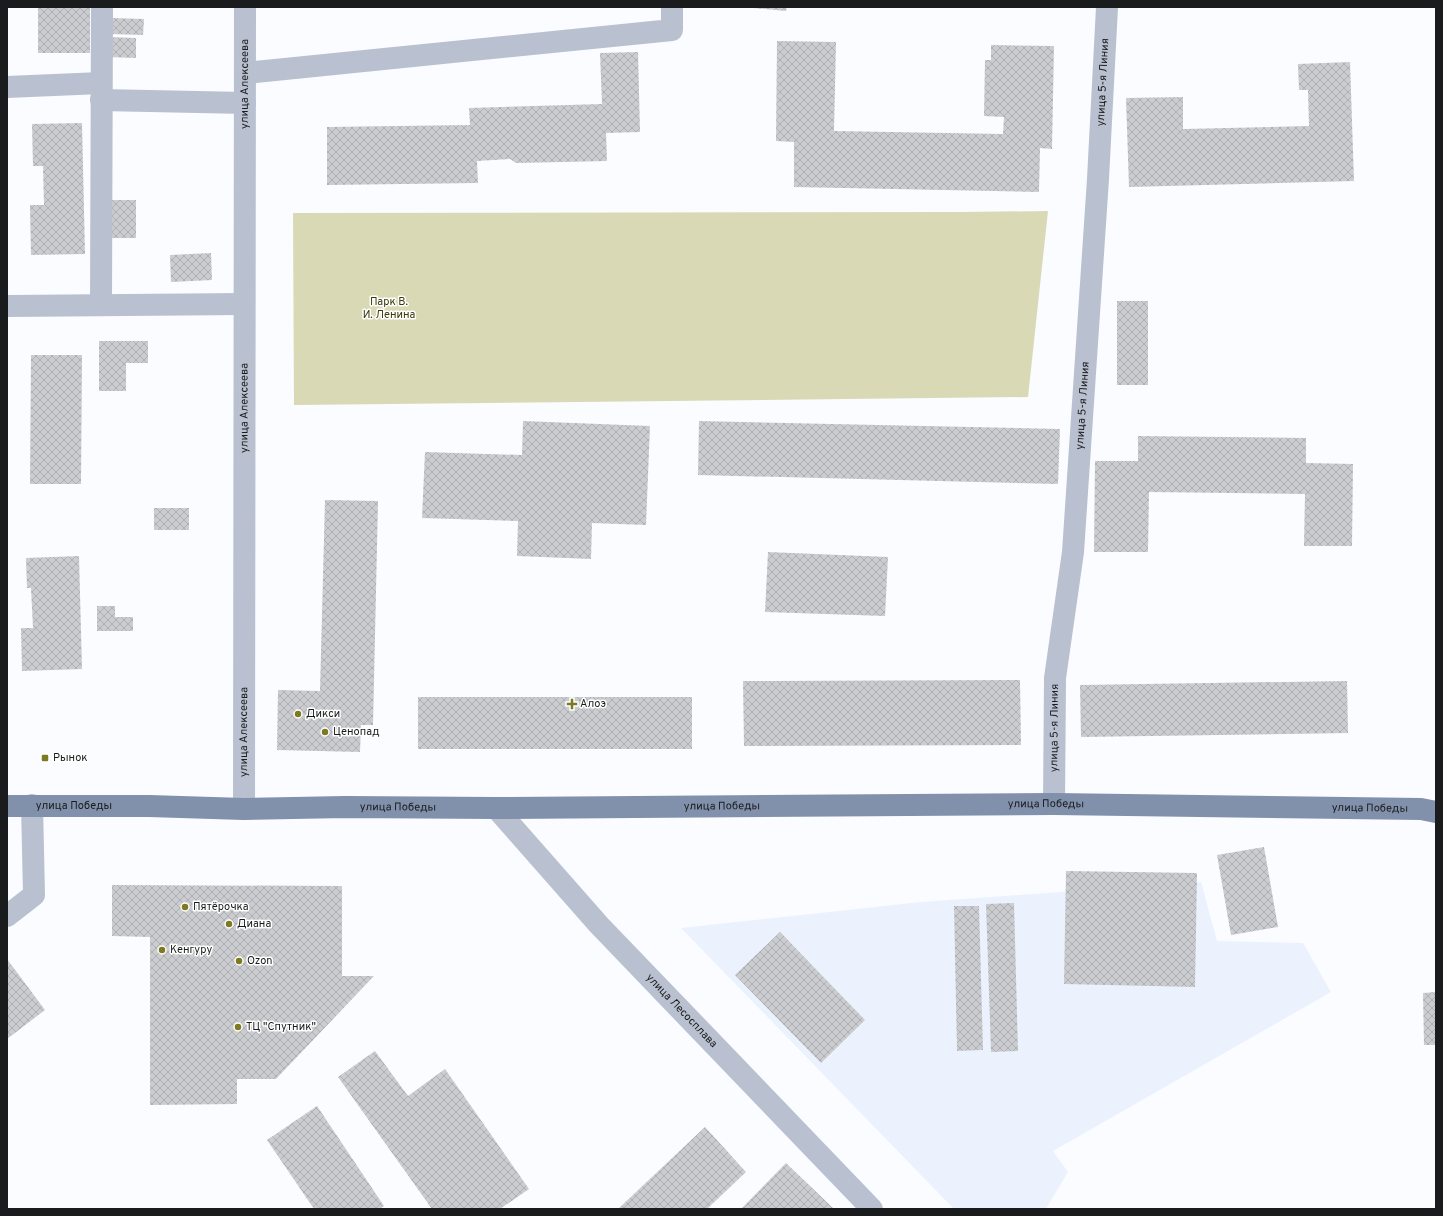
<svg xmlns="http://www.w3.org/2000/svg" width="1443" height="1216" viewBox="0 0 1443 1216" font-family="Overpass,sans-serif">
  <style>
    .built { fill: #ecf2fd }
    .park { fill: #dad9b6 }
    .building { fill: url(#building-cross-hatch) }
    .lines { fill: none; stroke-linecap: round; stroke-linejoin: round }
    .minor { stroke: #b9c1d0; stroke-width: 22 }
    .major { stroke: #8190ab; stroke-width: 22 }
    .poi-dot { fill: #7e7a21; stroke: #fff; stroke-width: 1.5 }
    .labels { text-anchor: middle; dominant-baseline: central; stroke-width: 3; stroke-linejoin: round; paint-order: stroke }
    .street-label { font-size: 11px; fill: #1a1b1c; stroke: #fff }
    .park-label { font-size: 11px; fill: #3a3807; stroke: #fff }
    .poi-label { font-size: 11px; fill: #1a1b1c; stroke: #fff; text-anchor: start }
  </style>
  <defs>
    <pattern id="building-cross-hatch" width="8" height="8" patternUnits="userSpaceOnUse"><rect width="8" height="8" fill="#caccd0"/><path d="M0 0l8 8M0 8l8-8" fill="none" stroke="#adafb2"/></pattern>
  </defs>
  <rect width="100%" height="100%" fill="#fafcff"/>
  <path class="built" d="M1201,882L1217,941L1303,943L1331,992L1053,1151L1068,1172L1046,1209H954L681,928L921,902Z"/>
  <path class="park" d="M1048,211L1028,397L294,405L293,213L963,212Z"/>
  <path class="building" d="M38,7H90V53H38Z
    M753,7H787L786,11L753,8Z
    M111,18L144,19L143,35L111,34Z
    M107,37L136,38V58L107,57Z
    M777,41L836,42L834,131L1003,134L1004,117L984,116L985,60H991V45L1054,46L1052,149L1040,148L1039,192L794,187V142L776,141Z
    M638,52L640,132L606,133L607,161L516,163L510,159L477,161L478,183L327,185V127L470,125L469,108L602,104L600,53Z
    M1350,62L1354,181L1129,187L1126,98L1183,97V129L1309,126L1308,90H1299L1298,64Z
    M82,123L85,254L31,255L30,205H44L43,166H33L32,124Z
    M105,200H136V238H104Z
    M211,253L212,280L171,282L170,255Z
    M1117,301H1148V385H1117Z
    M99,341H148V363H126V391H99Z
    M31,355H82L81,484H30Z
    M523,421L650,426L646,525L592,523L591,559L517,556L518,521L422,518L425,452L522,455Z
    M699,421L1060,429L1058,484L698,475Z
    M1138,436L1306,438V463L1353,464L1352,546H1304L1305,494L1149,492L1148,552H1094L1095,461H1138Z
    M325,500L378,501L373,725H361L360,752L277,750L278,690L320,691Z
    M154,508H189V530H154Z
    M768,552L888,557L885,616L765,612Z
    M79,556L82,669L22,671L21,628H33L31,588H27L26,558Z
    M97,606H115V617H133V631H97Z
    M1020,680L1021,745L744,746L743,681Z
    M1347,681L1348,733L1081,737L1080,685Z
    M418,697H692V749H418Z
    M1264,847L1278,927L1231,935L1217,855Z
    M1066,871L1197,873L1195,987L1064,984Z
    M112,885L342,886V976H374L276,1079H237V1104L150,1105V937L112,936Z
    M1014,903L1018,1051L991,1052L986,904Z
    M954,906H979L983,1050L957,1051Z
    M780,932L865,1020L821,1063L735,975Z
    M7,959L45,1010L7,1039Z
    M1436,992V1045H1424L1423,993Z
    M375,1051L408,1096L445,1069L529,1189L500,1209H432L338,1077Z
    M317,1106L384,1206L380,1209H314L267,1140Z
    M705,1127L746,1172L707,1209H618Z
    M786,1163L834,1209H741Z"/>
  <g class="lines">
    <g class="minor">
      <path d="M245,73L672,30V7"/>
      <path d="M7,87L101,83"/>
      <path d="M101,100L245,103"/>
      <path d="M101,305L102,7"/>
      <path d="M7,306L244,304"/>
      <path id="s1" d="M1054,804L1055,678L1073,552L1098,179L1107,7"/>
      <path id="s2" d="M496,808L599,925L872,1209"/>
      <path id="s3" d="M244,809L245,7"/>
      <path d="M7,916L34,895L32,805"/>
    </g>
    <path class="major" id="s4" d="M7,806H149L244,809L345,807L496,808L1054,804L1421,809L1436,812"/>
  </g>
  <g class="poi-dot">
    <path d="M570 698h4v4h4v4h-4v4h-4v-4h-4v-4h4z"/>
    <circle cx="298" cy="714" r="4"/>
    <circle cx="325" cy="732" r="4"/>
    <rect x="41" y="754" width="8" height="8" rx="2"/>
    <circle cx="185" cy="907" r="4"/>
    <circle cx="229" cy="924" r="4"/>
    <circle cx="162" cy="950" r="4"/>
    <circle cx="239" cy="961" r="4"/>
    <circle cx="238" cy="1027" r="4"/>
  </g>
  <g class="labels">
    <g class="street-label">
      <text stroke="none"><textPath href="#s1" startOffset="724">улица 5-я Линия</textPath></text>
      <text stroke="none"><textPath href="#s3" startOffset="725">улица Алексеева</textPath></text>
      <text stroke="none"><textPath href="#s1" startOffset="400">улица 5-я Линия</textPath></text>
      <text stroke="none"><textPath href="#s3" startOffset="401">улица Алексеева</textPath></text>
      <text stroke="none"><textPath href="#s1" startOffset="76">улица 5-я Линия</textPath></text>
      <text stroke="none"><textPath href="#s3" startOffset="77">улица Алексеева</textPath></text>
      <text stroke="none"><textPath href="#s4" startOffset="67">улица Победы</textPath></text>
      <text stroke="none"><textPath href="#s4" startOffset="1039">улица Победы</textPath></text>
      <text stroke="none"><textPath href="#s4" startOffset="715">улица Победы</textPath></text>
      <text stroke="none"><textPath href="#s4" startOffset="391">улица Победы</textPath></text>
      <text stroke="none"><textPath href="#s4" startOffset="1363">улица Победы</textPath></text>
      <text stroke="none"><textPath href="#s2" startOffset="275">улица Лесосплава</textPath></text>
    </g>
    <g class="park-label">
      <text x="389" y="302">Парк В.<tspan x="389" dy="13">И. Ленина</tspan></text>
    </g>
    <g class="poi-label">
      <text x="580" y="704">Алоэ</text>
      <text x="306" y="714">Дикси</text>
      <text x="333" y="732">Ценопад</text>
      <text x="53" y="758">Рынок</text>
      <text x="193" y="907">Пятёрочка</text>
      <text x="237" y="924">Диана</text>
      <text x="170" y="950">Кенгуру</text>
      <text x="247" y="961">Ozon</text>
      <text x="246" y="1027">ТЦ "Спутник"</text>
    </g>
  </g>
  <rect width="1443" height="1216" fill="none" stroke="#1a1b1c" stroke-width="16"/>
</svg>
